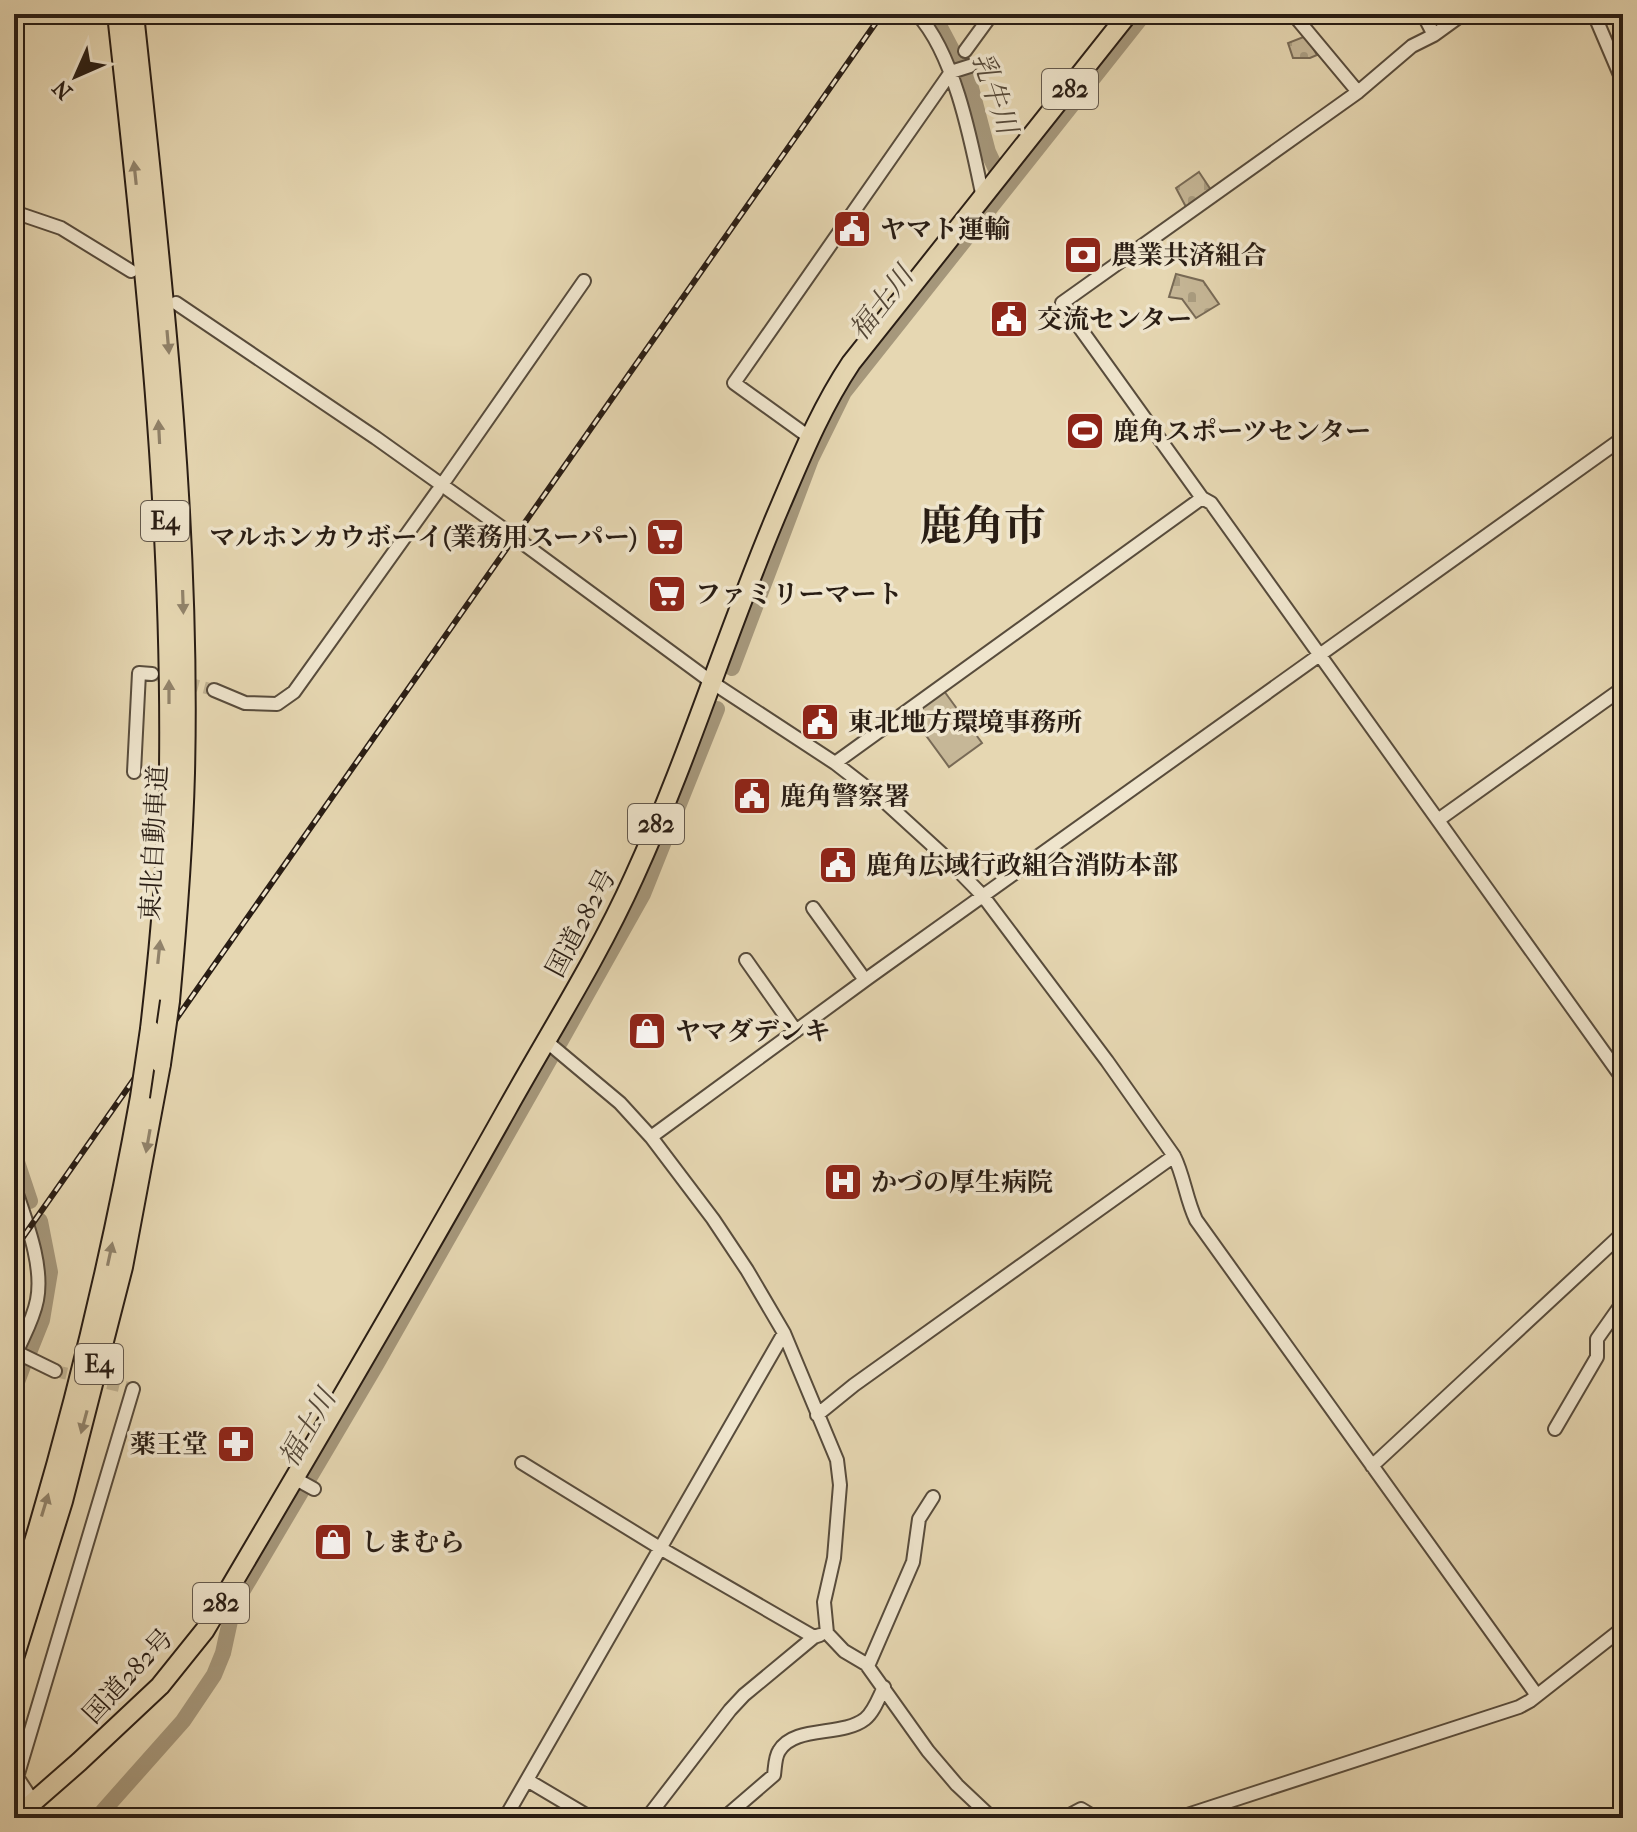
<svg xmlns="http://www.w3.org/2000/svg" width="1637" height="1832" viewBox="0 0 1637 1832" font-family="'IM FELL French Canon','Noto Serif JP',serif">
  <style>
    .cemetery { fill: url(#cemetery-stones); stroke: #786a56; stroke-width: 2 }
    .park { fill: #c6b797; stroke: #786a56; stroke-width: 2 }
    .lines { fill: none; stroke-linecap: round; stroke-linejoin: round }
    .river { stroke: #a6987c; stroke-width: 16 }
    .minor-tunnel { stroke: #c0b292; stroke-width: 12; stroke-dasharray: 12 6; stroke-linecap: butt }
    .minor-casing { stroke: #584c3c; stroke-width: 16 }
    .highway-casing { stroke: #291d14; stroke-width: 22 }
    .minor { stroke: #efe5cd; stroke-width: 12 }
    .highway { stroke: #e6d7b2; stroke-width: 18 }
    .rail-casing { stroke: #291d14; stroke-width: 6 }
    .rail { stroke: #efe5cd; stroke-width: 3; stroke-dasharray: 9; stroke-linecap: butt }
    .minor-bridge-casing { stroke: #584c3c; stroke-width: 16; stroke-linecap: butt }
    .highway-bridge-casing { stroke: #291d14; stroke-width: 22; stroke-linecap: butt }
    .minor-bridge { stroke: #efe5cd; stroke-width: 12 }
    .highway-bridge { stroke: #e6d7b2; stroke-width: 18 }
    .oneway { fill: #91836b }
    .labels { text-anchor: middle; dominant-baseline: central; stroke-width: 7; stroke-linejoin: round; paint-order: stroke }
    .shield { fill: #efe5cd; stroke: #64594c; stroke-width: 2 }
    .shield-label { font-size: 24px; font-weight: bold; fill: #291d14 }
    .poi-label { font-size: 26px; font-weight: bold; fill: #291d14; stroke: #efe5cd; text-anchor: start }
    .street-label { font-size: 26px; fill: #291d14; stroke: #efe5cd }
    .water-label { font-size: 28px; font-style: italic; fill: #554838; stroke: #efe5cd }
    .town-label { font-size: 42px; font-weight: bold; fill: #291d14; stroke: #efe5cd }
  </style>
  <defs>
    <pattern id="cemetery-stones" width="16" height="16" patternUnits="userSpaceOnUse" patternTransform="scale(2)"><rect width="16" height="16" fill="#c6b797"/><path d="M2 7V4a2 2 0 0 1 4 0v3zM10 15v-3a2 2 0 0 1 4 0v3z" fill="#aa9d81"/></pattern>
  </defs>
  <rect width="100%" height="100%" fill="#e6d7b2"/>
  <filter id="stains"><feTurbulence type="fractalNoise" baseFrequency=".0025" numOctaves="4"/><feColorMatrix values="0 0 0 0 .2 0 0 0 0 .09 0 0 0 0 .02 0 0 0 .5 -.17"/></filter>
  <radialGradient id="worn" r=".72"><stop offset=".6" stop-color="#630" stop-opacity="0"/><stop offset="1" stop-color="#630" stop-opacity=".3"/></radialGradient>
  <path class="cemetery" d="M1306,36L1317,55L1310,58H1293L1288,43Z
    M1199,172L1211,190L1186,207L1176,188Z
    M1176,274L1203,281L1219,304L1196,318L1182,299L1169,297Z"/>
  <path class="park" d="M944,691L982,743L949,767L911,715Z"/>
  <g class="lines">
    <path class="river" d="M933,14L970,84L988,152L1003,184
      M732,668L811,459L844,392L1144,14
      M560,1042L643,894L717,709
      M14,1153L30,1201
      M30,1350L42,1320L50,1272L40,1221
      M14,1390L23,1366
      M101,1818L103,1811L183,1721L214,1675L223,1653L233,1607L376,1365L552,1055"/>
    <path class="minor-tunnel" d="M152,674L214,690
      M55,1371L133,1389"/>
    <defs>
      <path id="minor" d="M917,14C955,54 972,145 983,198
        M1293,14L1358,92
        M1423,14L1434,35
        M1463,14L1434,35L1412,46L1358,92L1062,303L1202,498L1211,503L1623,1079
        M1594,14L1623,82
        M965,51L992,14
        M14,212L61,228L131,271
        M176,303L376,438L505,530
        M809,437L734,383L951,72L970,66
        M446,479L584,281
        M524,544L713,683L835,763L884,801L942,854L983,896L1107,1061L1174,1156C1184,1176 1186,1199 1196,1220L1536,1694
        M214,690L245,703L277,704L294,692L437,492
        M835,763L1202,498
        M134,772L139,673L152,674
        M1438,820L1623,688
        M813,908L865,980
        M746,960L796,1031
        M546,1041L620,1103L651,1137L713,1219L747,1270L784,1333L837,1460L840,1485L834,1558L824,1602L827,1633L844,1651L866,1664L928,1751L957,1785L992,1818
        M651,1137L868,978L1623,438
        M14,1185C25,1219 44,1264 37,1300C33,1321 22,1338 14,1358
        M16,1352L55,1371
        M817,1415L854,1385L1174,1156
        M1555,1429L1597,1357V1339L1623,1302
        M522,1463L660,1548L814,1637
        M1372,1466L1623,1233
        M294,1478L314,1489
        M868,1666L913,1562L919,1519L933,1497
        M527,1780L591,1818
        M34,1803L17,1777L133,1389
        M505,1818L784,1333
        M647,1818L730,1710L744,1695L814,1637L820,1635
        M724,1818L774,1775C775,1768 775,1757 779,1751C794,1725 842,1737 865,1719C874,1712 879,1697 884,1687
        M1064,1818L1081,1809L1096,1818
        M1178,1818L1519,1707L1530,1701L1623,1628"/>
      <path id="highway" d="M117,14C145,265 172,516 169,769C168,856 160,943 150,1029
        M134,14C161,266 191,519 185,773C183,849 177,925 170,1001
        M14,1607C67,1439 109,1270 140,1097
        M14,1658L63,1501L123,1267L161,1064
        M15,1818L79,1762L160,1686L205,1630C307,1457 409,1284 507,1109C550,1032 598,957 634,877C690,755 728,627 781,504C802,455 821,408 851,363L1128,14"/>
    </defs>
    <use href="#minor" class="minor-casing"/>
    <use href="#highway" class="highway-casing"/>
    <use href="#minor" class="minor"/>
    <use href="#highway" class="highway"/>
    <defs>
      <path id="rail" d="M14,1250L882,14"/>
    </defs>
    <use href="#rail" class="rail-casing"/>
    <use href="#rail" class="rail"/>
    <defs>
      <path id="minor-bridge" d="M505,530L524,544"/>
      <path id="highway-bridge" d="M161,1064L170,1001
        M140,1097L150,1029"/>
    </defs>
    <use href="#minor-bridge" class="minor-bridge-casing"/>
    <use href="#highway-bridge" class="highway-bridge-casing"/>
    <use href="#minor-bridge" class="minor-bridge"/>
    <use href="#highway-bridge" class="highway-bridge"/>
  </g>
  <defs><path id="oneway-solid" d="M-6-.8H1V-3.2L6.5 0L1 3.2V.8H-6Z" transform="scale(2)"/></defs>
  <g class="oneway">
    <use href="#oneway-solid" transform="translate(135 173) rotate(-96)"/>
    <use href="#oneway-solid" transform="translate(168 342) rotate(85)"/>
    <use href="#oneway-solid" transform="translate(159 432) rotate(-93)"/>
    <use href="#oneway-solid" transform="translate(183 602) rotate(88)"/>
    <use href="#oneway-solid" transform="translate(169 692) rotate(-90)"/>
    <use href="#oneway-solid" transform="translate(159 952) rotate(-84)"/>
    <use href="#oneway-solid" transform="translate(148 1141) rotate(100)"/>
    <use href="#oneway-solid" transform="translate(110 1254) rotate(-78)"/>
    <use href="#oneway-solid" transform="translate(84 1422) rotate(105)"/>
    <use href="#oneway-solid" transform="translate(45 1505) rotate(-73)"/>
  </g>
  <defs>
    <symbol id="civic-square" viewBox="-11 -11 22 22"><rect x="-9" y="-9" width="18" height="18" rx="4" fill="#8f2418" stroke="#efe5cd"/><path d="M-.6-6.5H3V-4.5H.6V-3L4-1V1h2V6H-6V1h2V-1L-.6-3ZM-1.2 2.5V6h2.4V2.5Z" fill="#fff"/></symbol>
    <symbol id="bank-square" viewBox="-11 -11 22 22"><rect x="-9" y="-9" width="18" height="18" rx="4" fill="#8f2418" stroke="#efe5cd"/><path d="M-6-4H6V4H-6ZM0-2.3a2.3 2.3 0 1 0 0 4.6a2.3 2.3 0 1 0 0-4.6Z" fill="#fff"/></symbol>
    <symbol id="stadium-square" viewBox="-11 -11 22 22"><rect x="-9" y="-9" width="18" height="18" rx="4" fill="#8f2418" stroke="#efe5cd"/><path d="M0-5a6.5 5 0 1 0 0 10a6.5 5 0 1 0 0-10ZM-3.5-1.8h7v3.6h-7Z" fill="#fff"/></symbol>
    <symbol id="supermarket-square" viewBox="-11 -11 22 22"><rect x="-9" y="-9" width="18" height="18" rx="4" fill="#8f2418" stroke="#efe5cd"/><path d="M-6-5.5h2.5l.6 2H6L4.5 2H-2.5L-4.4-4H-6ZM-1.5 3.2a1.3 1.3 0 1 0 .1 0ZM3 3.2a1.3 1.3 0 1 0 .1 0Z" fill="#fff"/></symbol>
    <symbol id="shop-square" viewBox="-11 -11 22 22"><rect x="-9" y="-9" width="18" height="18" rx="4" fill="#8f2418" stroke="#efe5cd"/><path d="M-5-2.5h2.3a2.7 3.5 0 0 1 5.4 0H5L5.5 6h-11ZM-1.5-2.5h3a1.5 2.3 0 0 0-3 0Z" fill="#fff"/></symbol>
    <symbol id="hospital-square" viewBox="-11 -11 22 22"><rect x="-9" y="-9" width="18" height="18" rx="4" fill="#8f2418" stroke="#efe5cd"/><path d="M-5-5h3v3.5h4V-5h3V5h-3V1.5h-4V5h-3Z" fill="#fff"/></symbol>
    <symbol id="pharmacy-square" viewBox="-11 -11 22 22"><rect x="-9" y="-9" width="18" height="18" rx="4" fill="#8f2418" stroke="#efe5cd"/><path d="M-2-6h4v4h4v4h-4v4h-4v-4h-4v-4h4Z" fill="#fff"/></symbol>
  </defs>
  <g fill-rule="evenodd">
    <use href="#civic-square" x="830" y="207" width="44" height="44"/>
    <use href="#bank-square" x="1061" y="233" width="44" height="44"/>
    <use href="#civic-square" x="987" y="297" width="44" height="44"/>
    <use href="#stadium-square" x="1063" y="409" width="44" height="44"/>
    <use href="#supermarket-square" x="643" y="515" width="44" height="44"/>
    <use href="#supermarket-square" x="645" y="572" width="44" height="44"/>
    <use href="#civic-square" x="798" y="700" width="44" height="44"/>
    <use href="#civic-square" x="730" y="774" width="44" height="44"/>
    <use href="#civic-square" x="816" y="843" width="44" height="44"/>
    <use href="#shop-square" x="625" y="1009" width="44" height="44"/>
    <use href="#hospital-square" x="821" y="1160" width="44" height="44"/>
    <use href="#pharmacy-square" x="214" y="1422" width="44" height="44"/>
    <use href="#shop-square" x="311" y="1520" width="44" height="44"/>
  </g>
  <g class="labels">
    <g class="shield">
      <rect x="1042" y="69" width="56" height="40" rx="6"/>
      <rect x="141" y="501" width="48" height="40" rx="6"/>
      <rect x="628" y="804" width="56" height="40" rx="6"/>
      <rect x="75" y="1344" width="48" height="40" rx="6"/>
      <rect x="193" y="1583" width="56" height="40" rx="6"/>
    </g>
    <g class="shield-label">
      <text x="1070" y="89">282</text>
      <text x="165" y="521">E4</text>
      <text x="656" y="824">282</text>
      <text x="99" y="1364">E4</text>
      <text x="221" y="1603">282</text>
    </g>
    <g class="poi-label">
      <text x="880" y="229">ヤマト運輸</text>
      <text x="1111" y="255">農業共済組合</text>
      <text x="1037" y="319">交流センター</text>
      <text x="1113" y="431">鹿角スポーツセンター</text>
      <text x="637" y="537" text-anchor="end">マルホンカウボーイ(業務用スーパー)</text>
      <text x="695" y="594">ファミリーマート</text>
      <text x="848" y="722">東北地方環境事務所</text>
      <text x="780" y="796">鹿角警察署</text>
      <text x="866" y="865">鹿角広域行政組合消防本部</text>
      <text x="675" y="1031">ヤマダデンキ</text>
      <text x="871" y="1182">かづの厚生病院</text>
      <text x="208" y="1444" text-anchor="end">薬王堂</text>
      <text x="361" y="1542">しまむら</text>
    </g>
    <g class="street-label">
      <text transform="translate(154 843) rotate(-87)">東北自動車道</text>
      <text transform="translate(581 923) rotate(-62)">国道282号</text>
      <text transform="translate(128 1676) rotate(-47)">国道282号</text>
    </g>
    <g class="water-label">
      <text transform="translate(995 93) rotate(71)">乳牛川</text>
      <text transform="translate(881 303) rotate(-52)">福士川</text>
      <text transform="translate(307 1428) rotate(-60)">福士川</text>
    </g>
    <g class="town-label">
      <text x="983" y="526">鹿角市</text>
    </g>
  </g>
  <rect width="1637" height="1832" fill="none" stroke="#e6d7b2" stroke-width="48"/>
  <rect x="16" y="16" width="1605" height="1800" fill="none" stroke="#291d14" stroke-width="4"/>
  <rect x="24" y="24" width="1589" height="1784" fill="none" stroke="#291d14" stroke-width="2"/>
  <g transform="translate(76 76) rotate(225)" stroke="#efe5cd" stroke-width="6" paint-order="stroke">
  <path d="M0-6L14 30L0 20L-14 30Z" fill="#291d14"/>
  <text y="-12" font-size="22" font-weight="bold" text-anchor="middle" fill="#291d14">N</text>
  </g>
  <rect width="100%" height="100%" filter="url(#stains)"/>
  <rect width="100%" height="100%" fill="url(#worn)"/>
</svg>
